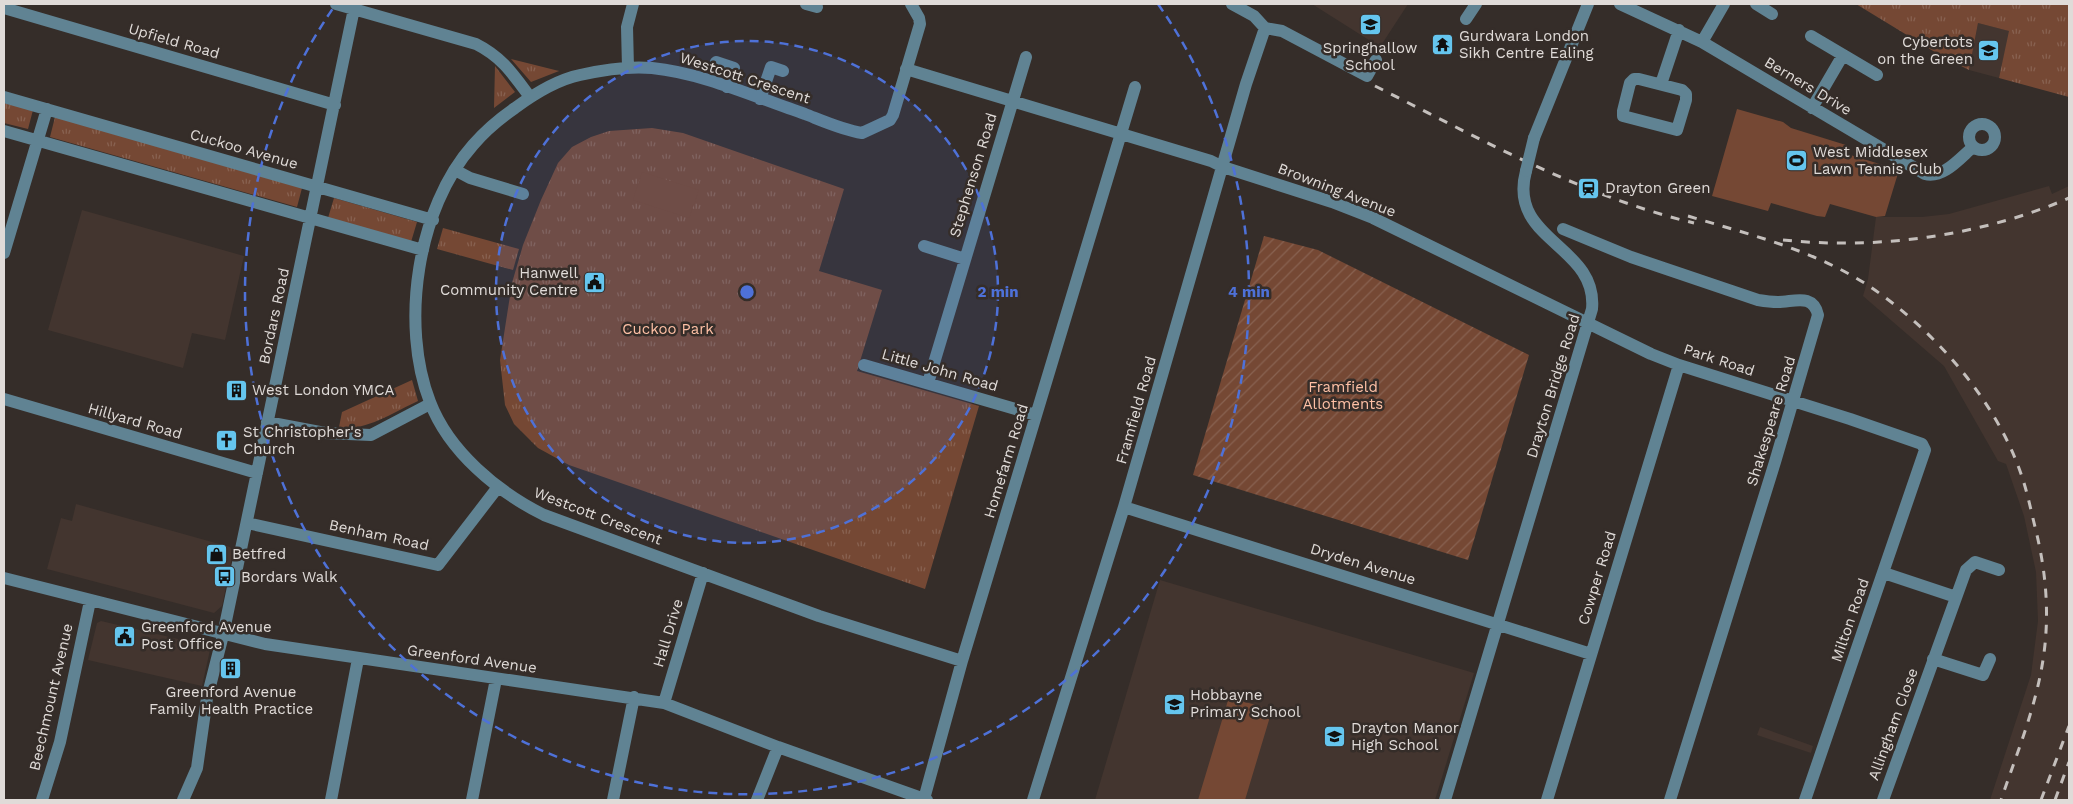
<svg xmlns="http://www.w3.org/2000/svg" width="2073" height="804" viewBox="0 0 2073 804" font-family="'Work Sans',sans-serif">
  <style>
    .built { fill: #43352f }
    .grass { fill: url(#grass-tufts) }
    .garden { fill: url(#garden-furrows) }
    .pitch { fill: #754834 }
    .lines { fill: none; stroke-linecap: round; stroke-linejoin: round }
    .minor { stroke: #608393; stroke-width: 12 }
    .rail { stroke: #c4bfbc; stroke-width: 3; stroke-dasharray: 9 9; stroke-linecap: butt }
    .minor-bridge { stroke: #608393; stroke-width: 12 }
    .ring { fill: none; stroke: #4e71d8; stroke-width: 2.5; stroke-dasharray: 9 6 }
    .labels { text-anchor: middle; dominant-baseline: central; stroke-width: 5; stroke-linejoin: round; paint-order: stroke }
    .poi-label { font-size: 15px; fill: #e0dbd8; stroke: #352d29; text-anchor: start }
    .street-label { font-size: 15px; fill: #e0dbd8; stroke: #352d29 }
    .park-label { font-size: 15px; fill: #fec0a5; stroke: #352d29 }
    .centre { fill: #4e71d8; stroke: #352d29; stroke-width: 2.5 }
    .ring-label { font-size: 15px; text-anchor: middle; font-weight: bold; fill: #4e71d8; stroke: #352d29; stroke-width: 5; stroke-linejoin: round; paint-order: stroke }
  </style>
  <defs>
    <pattern id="grass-tufts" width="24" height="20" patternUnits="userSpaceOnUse" patternTransform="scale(1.25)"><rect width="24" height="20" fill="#754834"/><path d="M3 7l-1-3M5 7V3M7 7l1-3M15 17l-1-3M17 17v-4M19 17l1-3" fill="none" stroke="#886251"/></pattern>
    <pattern id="garden-furrows" width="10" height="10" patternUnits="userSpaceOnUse" patternTransform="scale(1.25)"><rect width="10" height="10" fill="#754834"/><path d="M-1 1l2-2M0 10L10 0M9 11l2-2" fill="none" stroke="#886251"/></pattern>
  </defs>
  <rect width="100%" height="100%" fill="#352d29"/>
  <path class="built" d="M1312,4H1408L1380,47Z
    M1978,23L2010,31L1999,78L1969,70Z
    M2049,186L2052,194L2069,186V800H1990L2031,675L2038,621L2036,572L2024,516L2006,464L1998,461L1944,366L1863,296L1868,279L1876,217H1922L1949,214Z
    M82,210L244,256L225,340L192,333L183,368L48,330Z
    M76,504L230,547L233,552L222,606L214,613L47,569L61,518L72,521Z
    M1160,580L1474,673L1435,800H1095Z
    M101,621L208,646L210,650L202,686L88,660L97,623Z
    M1760,727L1813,746L1811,753L1757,735Z"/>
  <path class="grass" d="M1856,4H2069V97L1999,78L2009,31L1978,23L1969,70L1943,57Z
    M511,59L559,71L531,82Z
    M495,66L515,92L494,108Z
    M4,102L33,110L28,129L4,123Z
    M55,117L302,188L297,207L50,137Z
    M652,128L683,133L844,189L819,271L882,290L857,371L979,406L925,589L569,465L538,448L514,424L505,405L500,360L512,283L523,245L541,200L558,163L572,147L591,137L609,131Z
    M334,198L417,222L411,242L328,218Z
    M443,228L519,249L513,270L437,249Z
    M412,380L418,401C394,412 365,432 339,427L342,412Z"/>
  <path class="garden" d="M1264,236L1318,250L1529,355L1468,560L1193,475Z"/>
  <path class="pitch" d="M1737,109L1783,122L1791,128L1846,145L1844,153L1899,170L1885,216L1876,217L1830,204L1825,217L1817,216L1771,203L1768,211L1712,196Z
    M642,172L699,190L689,218L633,200Z
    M1229,697L1272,710L1245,800H1198Z"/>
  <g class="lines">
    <path class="minor" d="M336,4L476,44C502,57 513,74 530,97
      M806,4L817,7
      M911,4L919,18L920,24L893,115L890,120L862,133C843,130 823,121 805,114C757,98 703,73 652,68C629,66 602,70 580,75C556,80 534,94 515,108C499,119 485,131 473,145C417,208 400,325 430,402C449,452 498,492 544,515L819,616L962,661
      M1232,4L1254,16L1265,28L1282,31L1367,76L1376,60
      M1620,4L1702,42L1925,174C1943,179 1960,158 1973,147
      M1756,4L1772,14
      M4,8L335,105
      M1466,19L1476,4
      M1811,36L1877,75
      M1702,42L1724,4
      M716,62L734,68L727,87
      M628,68L627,27L633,4
      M906,69L1211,161L1223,167L1332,202L1373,218L1651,354L1679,365L1850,419L1922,444L1925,450L1805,800
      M1634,79H1639L1682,90L1686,94V100L1677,130L1623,116V111L1630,83Z
      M1661,84L1679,30
      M4,97L433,220
      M760,99L771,67L783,71
      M1812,108L1843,55
      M1969 137a13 13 0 1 1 26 0a13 13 0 1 1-26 0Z
      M4,131L423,250
      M1534,138L1588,4
      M455,170L470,178L523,194
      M1563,229L1631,257L1758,300C1764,301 1771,302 1778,302C1794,302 1813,293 1818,315L1775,462L1670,800
      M924,246L965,259
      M4,253L47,109
      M864,365L1036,415
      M928,383L1026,57
      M4,399L257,473
      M267,422L325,433L371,435L430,404
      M1124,507L1591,654
      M247,523L438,565L498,487
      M1884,573L1956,597
      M4,578L265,644L664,703L778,747L927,800
      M1933,659L1983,675L1990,659
      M664,703L703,573
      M924,799L962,661L1135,87
      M42,800L60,742L90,601
      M183,800L197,768L207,698L223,635L355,4
      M331,800L358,659
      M472,800L496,679
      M613,800L634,697
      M757,800L778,747
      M1033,800L1124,507L1246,84L1265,28
      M1445,800L1592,309C1598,245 1507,241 1526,171
      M1547,800L1679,365
      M1883,800L1966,570L1975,562L1999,570"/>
    <path class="rail" d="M1375,86C1479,138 1581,196 1694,223
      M1688,216C1751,235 1814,250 1869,286C1933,329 1994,398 2020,471C2027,490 2031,511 2036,531C2047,576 2050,621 2042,666C2034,712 2016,756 2001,800
      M1783,240C1878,250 1981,236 2069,198
      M2041,800L2069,726
      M2055,800L2069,762"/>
    <path class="minor-bridge" d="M1526,171L1534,138"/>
  </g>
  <circle cx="747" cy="292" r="251" fill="#4e71d8" fill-opacity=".12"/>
  <g class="ring">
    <circle cx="747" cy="292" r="251"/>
    <path d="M1158 4A502 502 0 1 1 336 4"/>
  </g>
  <defs>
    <symbol id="school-square" viewBox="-11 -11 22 22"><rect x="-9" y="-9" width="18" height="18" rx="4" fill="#65c5ee" stroke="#352d29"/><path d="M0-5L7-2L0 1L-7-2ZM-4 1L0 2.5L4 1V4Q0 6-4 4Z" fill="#111"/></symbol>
    <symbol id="temple-square" viewBox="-11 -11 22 22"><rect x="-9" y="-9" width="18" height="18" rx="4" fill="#65c5ee" stroke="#352d29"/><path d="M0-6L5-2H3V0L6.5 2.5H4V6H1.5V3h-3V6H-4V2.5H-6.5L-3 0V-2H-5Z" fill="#111"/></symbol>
    <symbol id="stadium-square" viewBox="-11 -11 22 22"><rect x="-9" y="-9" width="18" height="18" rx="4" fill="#65c5ee" stroke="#352d29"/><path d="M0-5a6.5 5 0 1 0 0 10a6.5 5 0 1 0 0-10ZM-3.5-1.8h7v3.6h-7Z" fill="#111"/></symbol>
    <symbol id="station-square" viewBox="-11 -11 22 22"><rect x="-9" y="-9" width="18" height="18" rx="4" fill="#65c5ee" stroke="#352d29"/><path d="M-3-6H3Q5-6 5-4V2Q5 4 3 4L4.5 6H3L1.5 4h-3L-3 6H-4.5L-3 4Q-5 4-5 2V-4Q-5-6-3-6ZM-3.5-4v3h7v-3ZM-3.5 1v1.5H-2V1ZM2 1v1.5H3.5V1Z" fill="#111"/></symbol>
    <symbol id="civic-square" viewBox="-11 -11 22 22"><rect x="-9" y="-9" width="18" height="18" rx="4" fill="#65c5ee" stroke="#352d29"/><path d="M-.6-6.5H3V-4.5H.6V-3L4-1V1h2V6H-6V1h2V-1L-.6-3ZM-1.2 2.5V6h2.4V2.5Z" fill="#111"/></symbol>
    <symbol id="building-square" viewBox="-11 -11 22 22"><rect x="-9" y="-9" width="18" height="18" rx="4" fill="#65c5ee" stroke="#352d29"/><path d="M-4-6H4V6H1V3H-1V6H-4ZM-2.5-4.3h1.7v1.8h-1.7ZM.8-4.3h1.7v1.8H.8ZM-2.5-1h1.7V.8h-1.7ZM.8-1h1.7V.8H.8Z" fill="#111"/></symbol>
    <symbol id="church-square" viewBox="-11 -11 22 22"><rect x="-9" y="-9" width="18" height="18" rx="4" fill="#65c5ee" stroke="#352d29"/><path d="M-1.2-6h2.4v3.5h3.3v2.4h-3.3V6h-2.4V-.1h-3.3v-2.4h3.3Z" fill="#111"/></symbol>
    <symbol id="shop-square" viewBox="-11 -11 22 22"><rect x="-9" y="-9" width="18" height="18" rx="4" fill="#65c5ee" stroke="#352d29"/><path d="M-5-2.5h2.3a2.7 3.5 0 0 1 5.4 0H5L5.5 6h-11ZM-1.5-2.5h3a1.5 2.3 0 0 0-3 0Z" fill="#111"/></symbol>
    <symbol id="bus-square" viewBox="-11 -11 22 22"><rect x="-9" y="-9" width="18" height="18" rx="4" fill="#65c5ee" stroke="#352d29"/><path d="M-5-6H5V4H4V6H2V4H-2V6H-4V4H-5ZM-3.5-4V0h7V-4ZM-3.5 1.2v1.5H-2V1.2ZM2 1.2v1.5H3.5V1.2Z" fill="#111"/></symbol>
  </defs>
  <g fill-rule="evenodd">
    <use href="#school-square" x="1358" y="12" width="25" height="25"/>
    <use href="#temple-square" x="1430" y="32" width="25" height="25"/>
    <use href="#school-square" x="1976" y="38" width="25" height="25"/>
    <use href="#stadium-square" x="1784" y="148" width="25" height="25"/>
    <use href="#station-square" x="1576" y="176" width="25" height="25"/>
    <use href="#civic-square" x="582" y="270" width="25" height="25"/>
    <use href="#building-square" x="224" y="378" width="25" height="25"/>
    <use href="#church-square" x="214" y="428" width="25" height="25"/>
    <use href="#shop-square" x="204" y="542" width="25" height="25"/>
    <use href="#bus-square" x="212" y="564" width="25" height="25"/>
    <use href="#civic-square" x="112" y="624" width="25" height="25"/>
    <use href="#building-square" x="218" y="656" width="25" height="25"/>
    <use href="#school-square" x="1162" y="692" width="25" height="25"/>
    <use href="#school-square" x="1322" y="724" width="25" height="25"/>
  </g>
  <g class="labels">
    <g class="poi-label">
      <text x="1459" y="36">Gurdwara London<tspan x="1459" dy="17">Sikh Centre Ealing</tspan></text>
      <text x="1973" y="42" text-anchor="end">Cybertots<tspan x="1973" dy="17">on the Green</tspan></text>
      <text x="1370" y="48" text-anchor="middle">Springhallow<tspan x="1370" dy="17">School</tspan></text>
      <text x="1813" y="152">West Middlesex<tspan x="1813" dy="17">Lawn Tennis Club</tspan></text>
      <text x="1605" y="188">Drayton Green</text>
      <text x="578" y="273" text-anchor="end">Hanwell<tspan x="578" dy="17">Community Centre</tspan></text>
      <text x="252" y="390">West London YMCA</text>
      <text x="243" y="432">St Christopher's<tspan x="243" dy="17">Church</tspan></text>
      <text x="232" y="554">Betfred</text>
      <text x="241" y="577">Bordars Walk</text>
      <text x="141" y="627">Greenford Avenue<tspan x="141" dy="17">Post Office</tspan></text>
      <text x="231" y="692" text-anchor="middle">Greenford Avenue<tspan x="231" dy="17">Family Health Practice</tspan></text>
      <text x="1190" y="695">Hobbayne<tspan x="1190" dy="17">Primary School</tspan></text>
      <text x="1351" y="728">Drayton Manor<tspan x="1351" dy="17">High School</tspan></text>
    </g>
    <g class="street-label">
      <text transform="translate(174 41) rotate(16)">Upfield Road</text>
      <text transform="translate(745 78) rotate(18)">Westcott Crescent</text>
      <text transform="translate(1808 86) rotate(31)">Berners Drive</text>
      <text transform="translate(244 149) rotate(16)">Cuckoo Avenue</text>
      <text transform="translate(973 175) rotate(-73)">Stephenson Road</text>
      <text transform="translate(1337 190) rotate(21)">Browning Avenue</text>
      <text transform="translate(274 316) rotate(-78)">Bordars Road</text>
      <text transform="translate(1719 360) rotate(18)">Park Road</text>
      <text transform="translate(940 370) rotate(16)">Little John Road</text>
      <text transform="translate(1553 386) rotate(-73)">Drayton Bridge Road</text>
      <text transform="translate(1136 410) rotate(-74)">Framfield Road</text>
      <text transform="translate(135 421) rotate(16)">Hillyard Road</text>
      <text transform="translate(1771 421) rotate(-73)">Shakespeare Road</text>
      <text transform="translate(1006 461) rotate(-73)">Homefarm Road</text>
      <text transform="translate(598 516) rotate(21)">Westcott Crescent</text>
      <text transform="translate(379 535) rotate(12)">Benham Road</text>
      <text transform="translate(1363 564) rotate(17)">Dryden Avenue</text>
      <text transform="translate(1597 578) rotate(-73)">Cowper Road</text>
      <text transform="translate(1850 620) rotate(-71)">Milton Road</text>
      <text transform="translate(668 633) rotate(-73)">Hall Drive</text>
      <text transform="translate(472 659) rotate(8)">Greenford Avenue</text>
      <text transform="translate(51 697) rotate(-77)">Beechmount Avenue</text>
      <text transform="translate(1893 724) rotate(-70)">Allingham Close</text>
    </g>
    <g class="park-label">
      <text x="668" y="329">Cuckoo Park</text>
      <text x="1343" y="387">Framfield<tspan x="1343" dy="17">Allotments</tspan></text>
    </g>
  </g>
  <circle cx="747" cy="292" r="8" class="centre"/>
  <g class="ring-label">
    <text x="998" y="297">2 min</text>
    <text x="1249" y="297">4 min</text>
  </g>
  <rect width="2073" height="804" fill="none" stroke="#e0dbd8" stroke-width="10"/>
</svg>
